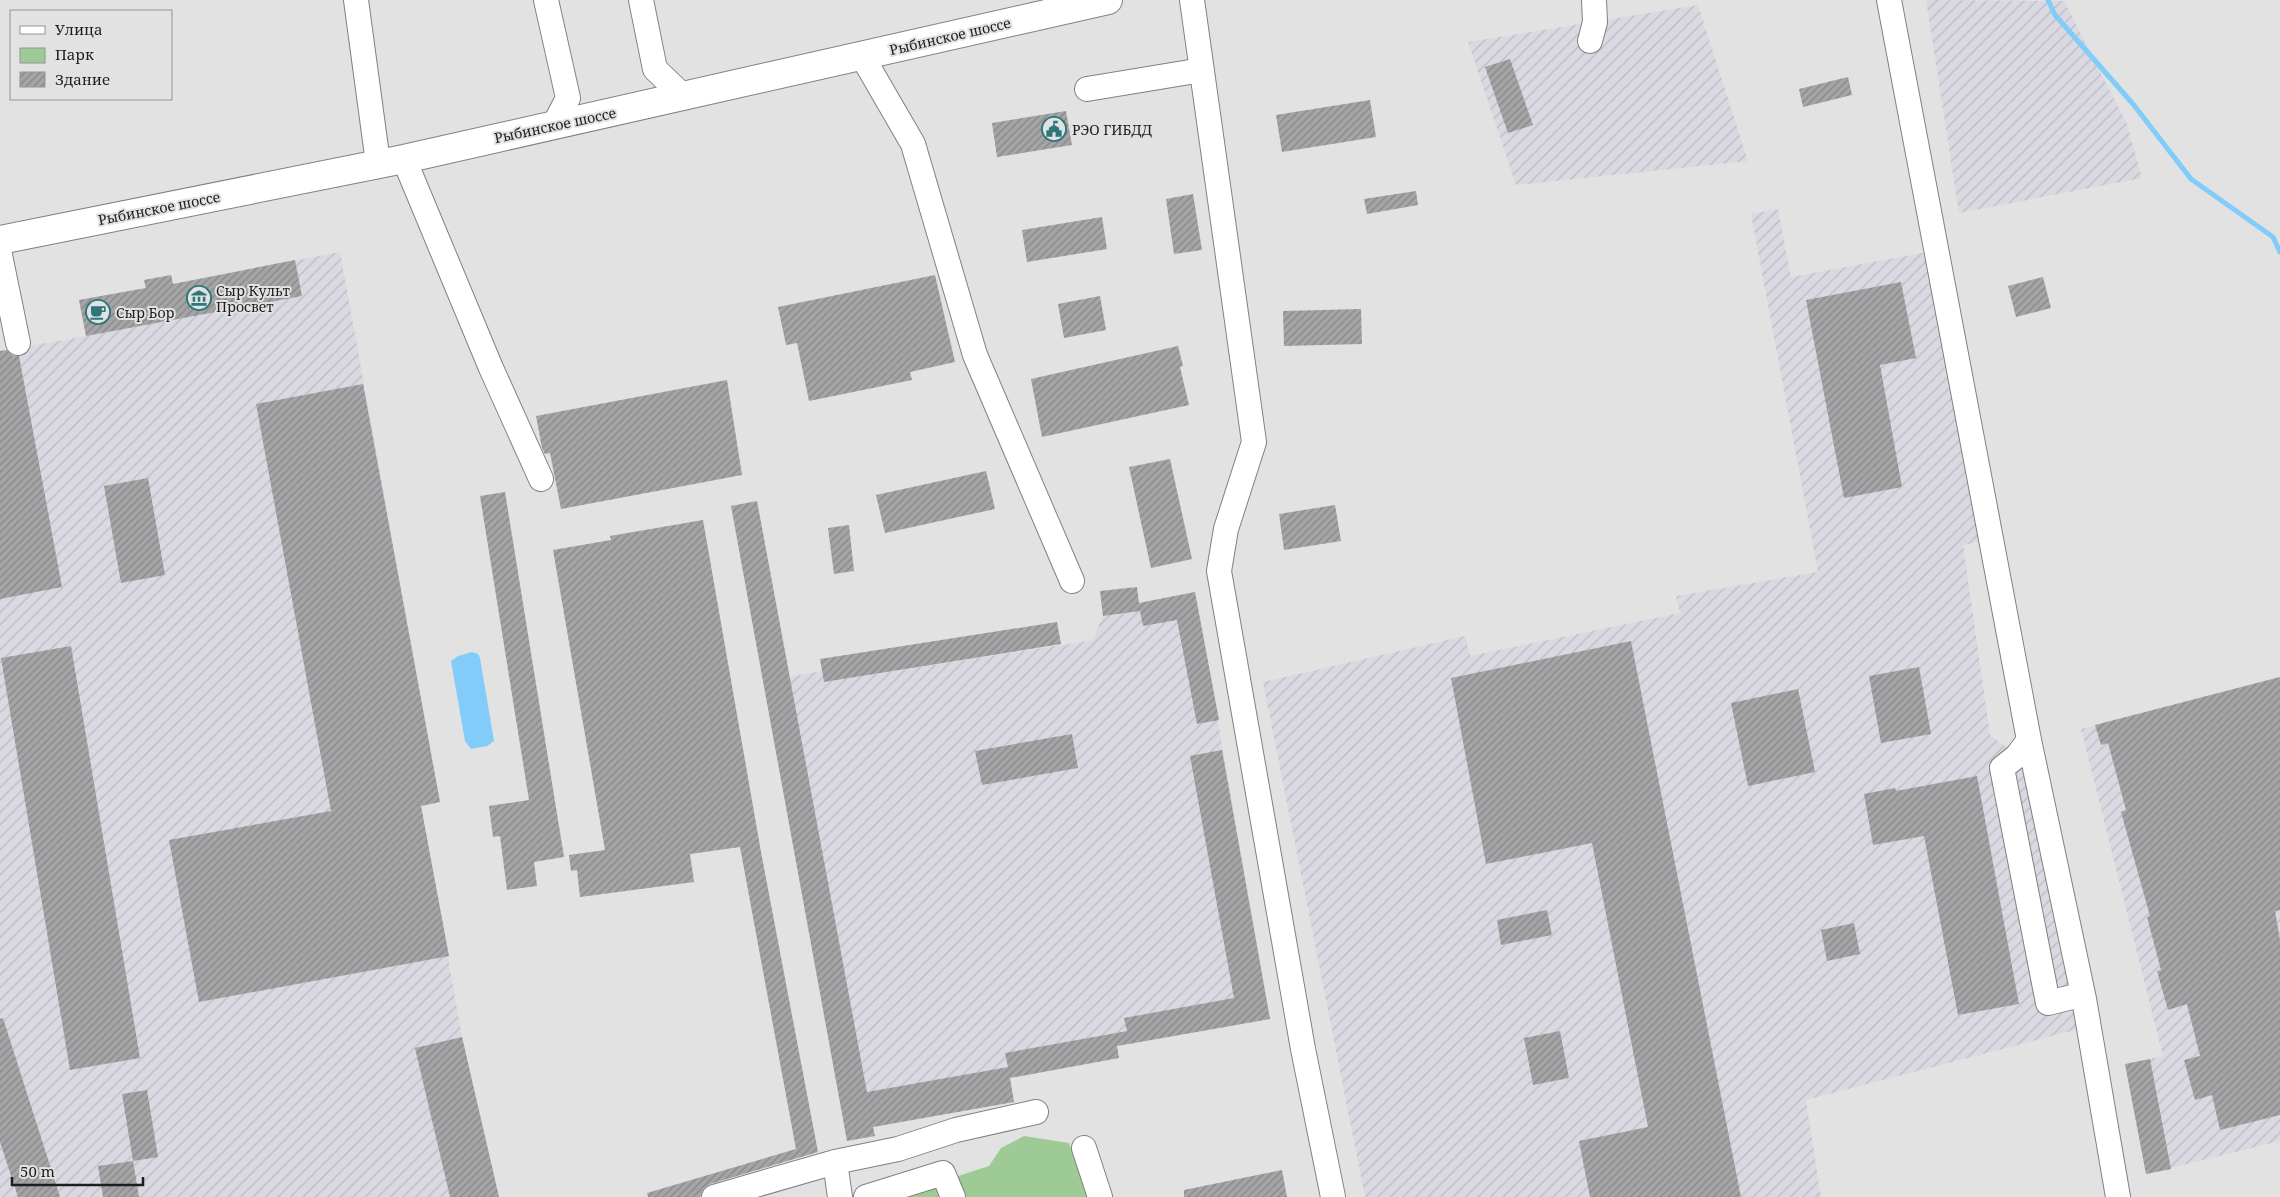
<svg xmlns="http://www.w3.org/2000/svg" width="2280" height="1197" viewBox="0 0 2280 1197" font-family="'Noto Serif',serif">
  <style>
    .industrial { fill: url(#industrial-furrows) }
    .green { fill: #9eca96 }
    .water { fill: #82ccf9 }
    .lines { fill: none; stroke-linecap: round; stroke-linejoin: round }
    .stream { stroke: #82ccf9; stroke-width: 5 }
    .building { fill: url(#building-hatch) }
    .minor-casing { stroke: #818082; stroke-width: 26 }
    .major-casing { stroke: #818082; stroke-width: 30 }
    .minor { stroke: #fff; stroke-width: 24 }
    .major { stroke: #fff; stroke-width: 28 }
    .labels { text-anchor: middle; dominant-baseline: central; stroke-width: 4; stroke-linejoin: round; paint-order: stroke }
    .street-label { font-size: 14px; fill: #1e1e1f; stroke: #e2e2e3 }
    .poi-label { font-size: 14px; fill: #1e1e1f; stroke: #e2e2e3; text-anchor: start }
  </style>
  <defs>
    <pattern id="industrial-furrows" width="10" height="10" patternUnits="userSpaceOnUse" patternTransform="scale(1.25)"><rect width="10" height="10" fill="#dad9e2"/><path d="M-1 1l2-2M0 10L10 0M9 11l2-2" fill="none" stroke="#bbbac1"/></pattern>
    <pattern id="building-hatch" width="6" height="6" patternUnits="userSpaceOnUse" patternTransform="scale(1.25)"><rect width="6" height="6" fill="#a5a5a7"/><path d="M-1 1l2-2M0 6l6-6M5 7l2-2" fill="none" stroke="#868687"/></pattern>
  </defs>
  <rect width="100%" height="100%" fill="#e2e2e3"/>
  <path class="industrial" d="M1926,0L2064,1L2127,124L2142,178L1959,213Z
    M1698,5L1748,161L1516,185L1468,42Z
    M1778,209L1791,277L1928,252L1982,541L1963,545L1990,735L2026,762L2079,1029L1806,1100L1821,1197H1365L1263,682L1465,636L1470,656L1680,613L1676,596L1818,572L1751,214Z
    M340,252L440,802L421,806L462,1037L499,1197H0V351L86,336L79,300L145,288L144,280L171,275L174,284Z
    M1195,592L1270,1019L1129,1044L1126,1031L1006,1053L1008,1067L867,1092L789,677L822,671L824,682L1093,640L1103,616L1140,611L1139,603Z
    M2280,677V1141L2146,1174L2125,1064L2163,1056L2081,729Z"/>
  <path class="green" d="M1024,1136L1069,1143L1088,1197H894L989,1166L1001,1148Z"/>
  <path class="water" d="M472,652L478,654L480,658L494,741L487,746L471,749L465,741L451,661L458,656Z"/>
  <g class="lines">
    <path class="stream" d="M2048,0L2055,15L2133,104L2191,179L2273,237L2280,252"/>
  </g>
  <path class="building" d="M1510,59L1533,125L1508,133L1485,67Z
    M1848,77L1852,95L1803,107L1799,89Z
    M1370,100L1376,137L1282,152L1276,115Z
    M1066,111L1072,145L997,157L992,123Z
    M1416,191L1418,205L1367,214L1364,199Z
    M1193,194L1202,250L1174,254L1166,199Z
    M1102,217L1107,249L1027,262L1022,230Z
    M295,260L302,296L86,336L79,300L146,288L144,280L171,275L173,284Z
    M935,275L955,362L910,372L912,380L809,401L797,343L786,345L778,307Z
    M2043,277L2051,308L2016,317L2008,286Z
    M1901,282L1916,358L1880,365L1902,487L1844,498L1806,300Z
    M1100,296L1106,330L1064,338L1058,304Z
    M1361,309L1362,344L1284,346L1283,311Z
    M1178,346L1183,366L1180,367L1189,405L1042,437L1031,379Z
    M7,350L13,356H19L62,587L0,599V351Z
    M727,380L742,475L561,509L550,453L545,454L542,448L536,416Z
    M363,384L440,802L421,806L449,956L199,1002L169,840L331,811L256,404Z
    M1170,459L1192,559L1151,568L1129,467Z
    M986,471L995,509L885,533L876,495Z
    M148,478L165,575L121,583L104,486Z
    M505,492L564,857L534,862L537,886L507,890L500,836L493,837L489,806L529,800L480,496Z
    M757,501L867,1092L1008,1067L1005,1053L1127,1031L1124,1018L1234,998L1190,756L1222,750L1270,1019L1117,1046L1119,1058L1010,1078L1014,1102L873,1127L875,1136L847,1141L731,506Z
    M1335,505L1341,541L1284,550L1279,514Z
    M703,520L761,852L818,1152L710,1184L704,1188L700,1197H648L647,1193L796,1149L740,847L690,854L694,882L580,897L577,870L571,871L569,855L605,850L553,550L611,540L610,536Z
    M849,525L854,571L834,574L828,528Z
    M1137,587L1139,603L1195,592L1219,720L1197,724L1177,620L1143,626L1140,611L1103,616L1100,591Z
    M1057,622L1061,644L824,682L820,659Z
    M1631,641L1741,1197H1590L1579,1141L1648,1127L1592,843L1486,864L1451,678Z
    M71,646L140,1058L70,1070L1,658Z
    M1919,667L1931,734L1881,743L1869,676Z
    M2280,677V910L2275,911L2280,940V1115L2220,1130L2212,1095L2195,1100L2184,1060L2200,1056L2187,1004L2168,1010L2157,971L2161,970L2147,917L2150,916L2121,812L2126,810L2108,743L2101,745L2095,725Z
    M1798,689L1815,772L1748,786L1731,703Z
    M1072,734L1078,768L982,785L975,751Z
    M1977,776L2019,1004L1958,1015L1924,836L1873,845L1864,794L1895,788L1896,791Z
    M1547,910L1552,935L1501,945L1497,920Z
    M1854,923L1860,954L1827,961L1821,930Z
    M3,1018L60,1197H18L0,1142V1019Z
    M1560,1031L1569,1078L1533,1085L1524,1038Z
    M462,1037L499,1197H450L415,1048Z
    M2150,1059L2171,1169L2146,1174L2125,1064Z
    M147,1090L158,1157L133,1161L122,1094Z
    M133,1161L139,1197H103L98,1166Z
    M1282,1170L1287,1197H1184V1190Z"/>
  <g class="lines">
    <defs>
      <path id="minor" d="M356,0L378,163
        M546,0L568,98L554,125
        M641,0L655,69L684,97
        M1192,0L1254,442L1226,529L1219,571L1303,1049L1333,1197
        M1889,0L2029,740L2084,999L2118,1197
        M1590,41L1595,22L1594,0
        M862,56L913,144L975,355L1072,581
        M1087,89L1202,70
        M404,159L491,368L541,479
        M0,255L18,343
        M2029,740L2017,756L2002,768L2048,1003L2072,997L2084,999
        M1084,1148L1100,1197
        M835,1162L840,1197
        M714,1197L835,1162L898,1149L956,1130L1036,1112
        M866,1197L943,1173L953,1197"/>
      <path id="major" d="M0,240L404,159L1108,0"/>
    </defs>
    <use href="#minor" class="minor-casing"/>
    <use href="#major" class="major-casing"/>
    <use href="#minor" class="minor"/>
    <use href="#major" class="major"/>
  </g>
  <defs>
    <symbol id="civic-ring" viewBox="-11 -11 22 22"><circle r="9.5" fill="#e2e2e3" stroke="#2d777b" stroke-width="1.5"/><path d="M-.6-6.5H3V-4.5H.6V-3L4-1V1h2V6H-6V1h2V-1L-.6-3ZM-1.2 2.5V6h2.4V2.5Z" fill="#2d777b"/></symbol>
    <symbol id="museum-ring" viewBox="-11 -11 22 22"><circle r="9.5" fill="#e2e2e3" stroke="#2d777b" stroke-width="1.5"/><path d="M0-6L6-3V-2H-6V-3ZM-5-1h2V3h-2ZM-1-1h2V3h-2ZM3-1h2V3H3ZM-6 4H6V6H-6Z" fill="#2d777b"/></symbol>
    <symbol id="cafe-ring" viewBox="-11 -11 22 22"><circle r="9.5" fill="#e2e2e3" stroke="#2d777b" stroke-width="1.5"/><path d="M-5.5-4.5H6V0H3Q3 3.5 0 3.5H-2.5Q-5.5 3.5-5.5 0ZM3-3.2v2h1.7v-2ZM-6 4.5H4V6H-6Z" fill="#2d777b"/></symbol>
  </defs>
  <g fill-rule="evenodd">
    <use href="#civic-ring" x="1040" y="115" width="28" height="28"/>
    <use href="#museum-ring" x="185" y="284" width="28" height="28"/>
    <use href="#cafe-ring" x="84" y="298" width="28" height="28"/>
  </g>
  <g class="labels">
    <g class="street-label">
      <text transform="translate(950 36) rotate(-13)">Рыбинское шоссе</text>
      <text transform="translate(555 125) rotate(-12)">Рыбинское шоссе</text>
      <text transform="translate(159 208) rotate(-11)">Рыбинское шоссе</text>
    </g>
    <g class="poi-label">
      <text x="1072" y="129">РЭО ГИБДД</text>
      <text x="216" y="290">Сыр Культ<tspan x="216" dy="16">Просвет</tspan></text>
      <text x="116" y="312">Сыр Бор</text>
    </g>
  </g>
  <rect x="10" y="10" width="162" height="90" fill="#e2e2e3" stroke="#949495"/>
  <rect x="20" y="26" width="25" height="8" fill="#ffffff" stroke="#949495"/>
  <text x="55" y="35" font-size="15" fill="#1e1e1f">Улица</text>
  <rect x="20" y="48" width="25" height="15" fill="#9eca96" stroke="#949495"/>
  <text x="55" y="60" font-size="15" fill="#1e1e1f">Парк</text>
  <rect x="20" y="72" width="25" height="15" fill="url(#building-hatch)" stroke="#949495"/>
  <text x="55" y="85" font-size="15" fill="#1e1e1f">Здание</text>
  <path d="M12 1177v8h131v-8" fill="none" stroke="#1e1e1f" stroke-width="2.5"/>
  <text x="20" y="1177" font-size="15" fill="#1e1e1f" stroke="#e2e2e3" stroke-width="4" paint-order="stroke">50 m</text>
</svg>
